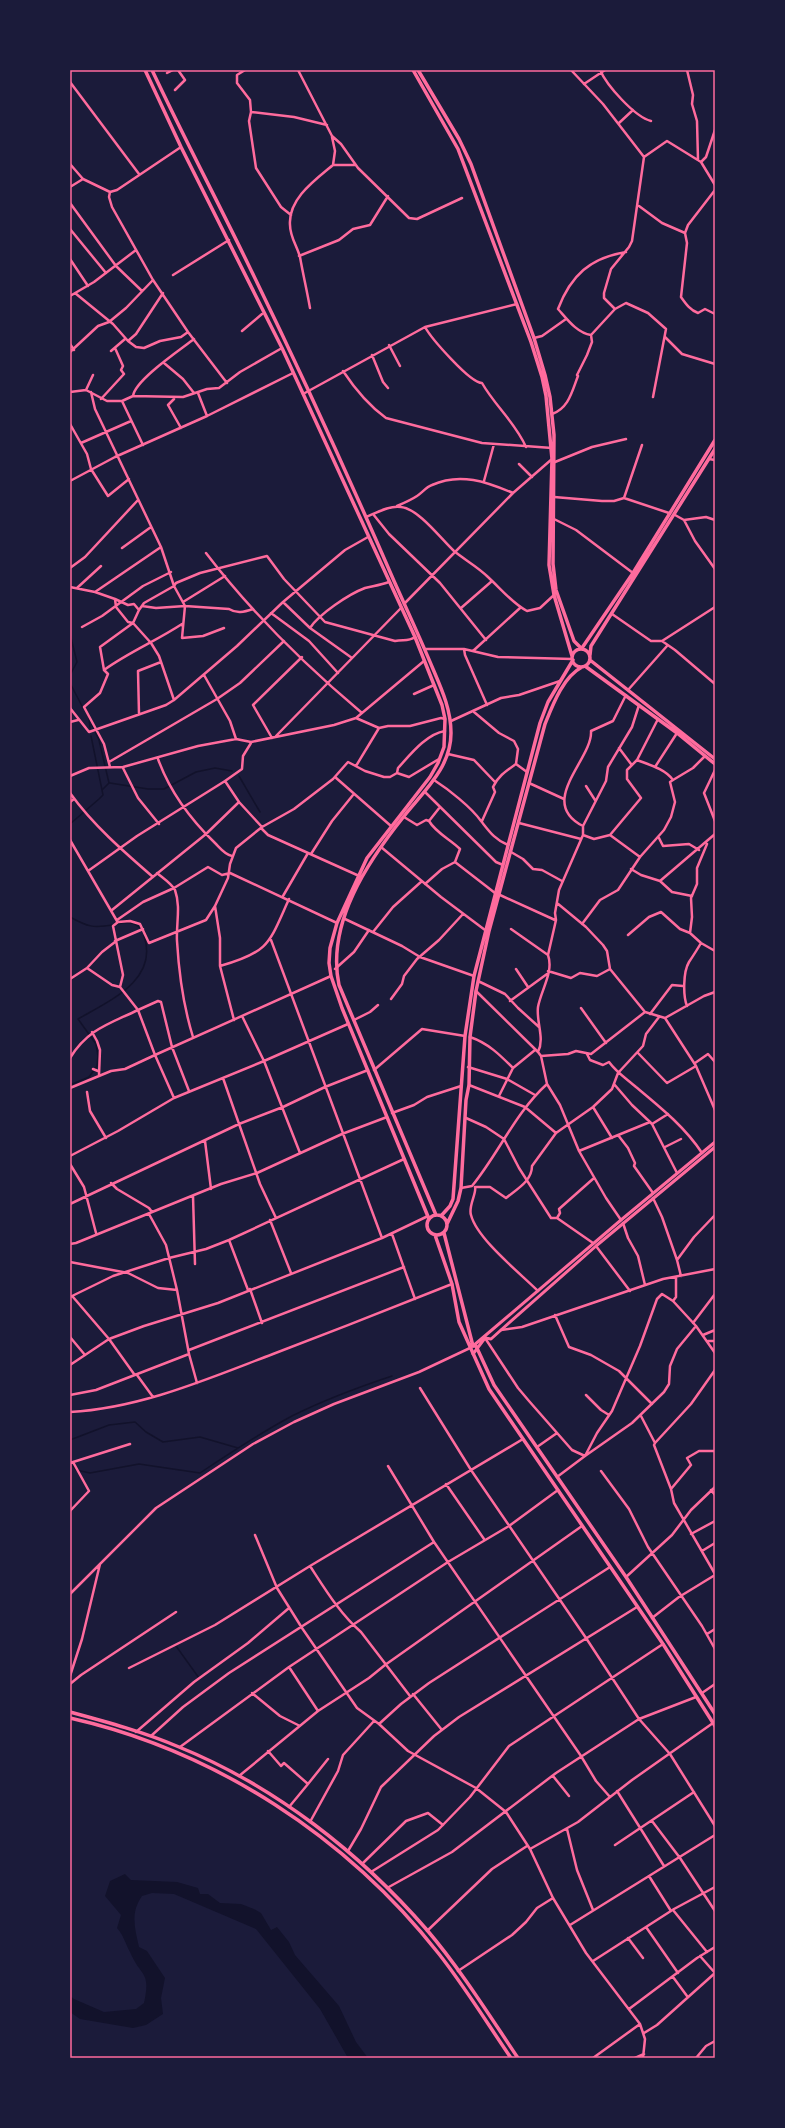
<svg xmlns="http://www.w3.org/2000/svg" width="785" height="2128" viewBox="0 0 785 2128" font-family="Literata,serif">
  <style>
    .water { fill: #12122b }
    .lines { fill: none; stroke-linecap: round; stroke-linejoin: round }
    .stream { stroke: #12122b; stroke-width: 1.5 }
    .minor { stroke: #ff6b9d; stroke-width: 2.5 }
    .tertiary { stroke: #ff6b9d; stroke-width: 3 }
    .secondary { stroke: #ff6b9d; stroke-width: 3.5 }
    .primary { stroke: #ff6b9d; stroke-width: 3.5 }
    .neatline { fill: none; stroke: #ff6b9d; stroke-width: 1.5 }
  </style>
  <rect width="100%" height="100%" fill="#1b1b3a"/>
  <path class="water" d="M125,1874L131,1880L177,1882L198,1888L200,1894H208L220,1903L241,1904L254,1909L261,1913L271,1930L277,1927L289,1942L295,1955L339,2006L356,2042L368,2058H348L320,2009L256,1929L174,1894L152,1893L142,1896C130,1913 135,1929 139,1947L147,1951L165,1978L161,1998L163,2014L146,2025L133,2028L80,2019L70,2012V1996L74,1999L104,2012L136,2009L144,2003C151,1970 141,1978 130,1952C125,1943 124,1936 117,1928L121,1915L105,1896L110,1881Z"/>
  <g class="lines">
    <path class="stream" d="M70,634L77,662L70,675
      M70,683L83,708
      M89,718L90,728
      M91,736L102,790
      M239,776L260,812
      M110,783L148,789H164L196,772L215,768L232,771
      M70,824L99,799L103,795L102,790L109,783L99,740L92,725
      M70,917C88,927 93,928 113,925
      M117,924C127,922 134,921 141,929
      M70,1085L89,1077L97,1066L98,1056L96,1044L78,1019C109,1001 159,980 144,936
      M70,1440L109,1425L135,1422L146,1432L163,1442L200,1437L238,1448
      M70,1467L73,1466L76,1470L90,1473L139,1464L200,1473C230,1453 260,1433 292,1416C324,1400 359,1387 392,1376
      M176,1646L199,1678"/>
    <path class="minor" d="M245,70L237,75V83L250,100L251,112L249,121L256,168L281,207L291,215
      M298,70L332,136L341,144L358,168L409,218L417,219L462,198
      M571,70L603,104L644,157L632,241L629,247L611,269L604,293V298L615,309
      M600,70C607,86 635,117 651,121
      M687,70L693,95L692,104L697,121L698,160
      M167,73L173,70
      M70,82L139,174
      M584,84L605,70
      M175,90L185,80L178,70
      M251,112L294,117L327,125
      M619,123L633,110
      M644,157L667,141L701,162L715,185
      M701,162L706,157L715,130
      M70,164L83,179L110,192L117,190L181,147
      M333,165H355
      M70,187L83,179
      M715,190L688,225L685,233L687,243L681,297C686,304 690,310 698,313L705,309L715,314
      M110,192L109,197L112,207L153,280L188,332L227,383
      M70,203L116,266L142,291
      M639,206L662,223L685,233
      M70,229L106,273
      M299,256L339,240L353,229L370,225L388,196
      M70,259L88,286
      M173,275L229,240
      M75,293L113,324L128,341L136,334L163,293
      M70,296L94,282L136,250
      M310,308C307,291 303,274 300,257C297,246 290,237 290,225C288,199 315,180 333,165L335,151L332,137
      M425,327C431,338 470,383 482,383C495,406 515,422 526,447
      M242,331L262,314
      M591,335L615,309L626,303L648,313L666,329L653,397
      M591,335C577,333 567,319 558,309C571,275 590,258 626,252
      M665,337L682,354L715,364
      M534,338L542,336L566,319
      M128,341L136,347L144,348L160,341L181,337L188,332
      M70,344L74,350
      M389,345L400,366
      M111,351L125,339
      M70,352L98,326L109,322L126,308L153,280
      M372,355L383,382L388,388
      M164,363L183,379L194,393
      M343,371C355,389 368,405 386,418L482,443L552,448
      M86,390L93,375
      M70,392L86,390L107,401H122L133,396L183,397L207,389L219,388L240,372L282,348
      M91,392L95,409L161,547L174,586L185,606L182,638L203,636L224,628
      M198,393L207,416
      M303,394L425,327L517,304
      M133,396C135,380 180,350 194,339
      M101,399L124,374L121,370L123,366L115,348
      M174,399L168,405L181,428
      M122,401L143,445
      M552,414C569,408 572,391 578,376L577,375L587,355L592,342L591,335
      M70,424L87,454L91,469L108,496L129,479
      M81,443L131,421
      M709,459L715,460
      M555,462L592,447L626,439
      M519,464L532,477
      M70,481L115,457L207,416L293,373
      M484,481L494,444
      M554,497L602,501H614L624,498L669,513
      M624,498L642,445
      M397,506C404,503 411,500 417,496C422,493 426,487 432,485C460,472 487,482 513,493
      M373,514L389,534L440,583L486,640
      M675,515L684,520L706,517L715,520
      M366,517C376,513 390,505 401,507C419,509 441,539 454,551C465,560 478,567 488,577C501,589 512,603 527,611L540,608L554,595
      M554,519L576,530L633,573
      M684,520L695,541L715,569
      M122,548L151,527
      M206,553C251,612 305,665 362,713
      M70,568L85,557L138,500
      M70,587L95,592L115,599L116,607L128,622L133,623L151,643L159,656L174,700
      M77,588L101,566
      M95,592L161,547
      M115,599L128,605L134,604L139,610
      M183,602L225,576
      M283,602L310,628L352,658
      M404,604L513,493L552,459
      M142,606L156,608L185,606L229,609C237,614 244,612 253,609
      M461,608L492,581
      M271,613L309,641L338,673
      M612,614L651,641H662L715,607
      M82,627L102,616L143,586L171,572
      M310,628C319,614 349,594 365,588C373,586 381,585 389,582
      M662,641L675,650L715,684
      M425,649H464L498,657L572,659
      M464,649L465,655L487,705
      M473,651L520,608
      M104,670C129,652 156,641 182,624L183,627
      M204,675L230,721L236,739
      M628,690L667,646
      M414,694L434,685
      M70,708L89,732L166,705L174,700L237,646L283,602L345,550L368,537
      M474,712L499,733L514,741L518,749L516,764L527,772
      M139,714L138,671L161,662
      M356,718L379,728L388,726H410L441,718L445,719
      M451,721L501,698L519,695L560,681
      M70,722L78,720
      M276,736L401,608
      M272,738L253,705L302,657
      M619,748L631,764
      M448,754L474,760L495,782
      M158,759C170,792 189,818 215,843C220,848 225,855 232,856
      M637,760C650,765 665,769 673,780L693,768L705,756
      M109,762L217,699L240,683L284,641
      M356,766L379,728
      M110,767L104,744L84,707L100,693L108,674L104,670L100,647L133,623L139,610L144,603L174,586L176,583L200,573L267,556L284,579L325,622L395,641C403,639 408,642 415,637
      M655,767L677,733
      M123,768L138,798L159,824
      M715,770L704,793L715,821
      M397,773L398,768C410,755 426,734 445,731
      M70,776L89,768L123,767L198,746L236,739L251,742L334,725L356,718L424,661
      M335,777L391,826
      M434,780C448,789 471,807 481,821C489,831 495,840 508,845
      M225,781L242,769L243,756L251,743
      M529,783L564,799
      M586,786L595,800
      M425,792L496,862L503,865
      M70,793C93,825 123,851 153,877
      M70,802L74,799
      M404,817L417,825L426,820L429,821
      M429,821C436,833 450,839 460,849L455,862L495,893
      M429,821L440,807
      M482,821L495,792L493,787C498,776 506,771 516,764
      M519,823L581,839
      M583,826C536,802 593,759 591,731L613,721L626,695
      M261,828L268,835L357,875
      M583,835L594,839L610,835L641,798L627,779V770L637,760L658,719
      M610,835L640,857
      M659,838L663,846L689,844L699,850
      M70,840L117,921
      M381,847L441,897L485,930
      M511,852L523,859L533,869L542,870L562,881
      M311,854L332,821L353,795
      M631,869L641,875L660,881L672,892L692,896
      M88,871L137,836L225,781L239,802L262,827
      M157,873C163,878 172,884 175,890C181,907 176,924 177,941C179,975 183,1005 193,1037
      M660,881L715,834
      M425,884L442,869L455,862
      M500,895L555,920
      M283,896L308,853
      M557,903L586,927L603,945L607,951L610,969L645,1012L665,1018L696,1066L715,1110
      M215,906L220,938V966L234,1020
      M112,910L206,834L239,802
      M345,919L402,946L420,957L474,976
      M117,920L143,902L174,888L208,867L222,875L230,873L337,923
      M118,922L130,921L140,924L149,943L206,920L215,906L228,878L230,864L236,848L262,827L294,809L333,779L348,762L365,771L384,777H390L397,773L409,777L439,759
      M118,922L113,926L123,975L120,987
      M582,924L600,900L618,890L640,857L664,830L671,817L675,802L670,782L673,780
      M511,929L548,955
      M373,932L393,907L422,881
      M690,933L692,917L691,898L697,884V868L707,844
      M628,935L649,917L661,912L680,929L690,933L701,943L715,951
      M271,940L382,1238
      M115,941L143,929
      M220,966C270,952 269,943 289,899
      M87,968L112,985L120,987L138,1010L158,1001L161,1002L172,1047L189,1091
      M335,969L354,952L369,930
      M516,969L528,987
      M548,971L571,978L580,973L597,976L610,969
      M70,979L87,968L102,952L115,942
      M478,981L505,994L518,1008L539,1027
      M476,991L538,1052
      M391,999L402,984L404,976L417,959L439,940L463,914
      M510,1001L547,974
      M687,1006C683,996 683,972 689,962C693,956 697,950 701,943
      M581,1008L606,1043
      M650,1014L672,985L683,986
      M242,1016L264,1061L300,1153
      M665,1018L704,996L715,992
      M354,1020L370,1012L378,1005
      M92,1032L97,1041L100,1050L99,1075
      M470,1037C488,1043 500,1055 513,1068
      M638,1053L667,1083L696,1066
      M587,1054L590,1060L603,1065L609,1062C617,1073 627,1079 636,1087C660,1107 685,1127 702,1153
      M541,1056L568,1054L576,1051L591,1054L645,1012
      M70,1058C88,1029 109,1024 138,1010L155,1055L331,976
      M695,1063L708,1054L715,1062
      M468,1067L507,1079L535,1095
      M93,1069L98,1071
      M374,1070L422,1029L465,1036
      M223,1078L260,1184L276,1218
      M614,1084L632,1105L650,1122
      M469,1085L525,1107L556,1133
      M70,1088L111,1071L125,1069L155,1055L174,1098
      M87,1092L90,1111L106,1138
      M499,1096L513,1068L535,1050
      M593,1107L612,1138
      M392,1113L414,1105L427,1097L461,1086
      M466,1118L486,1127L504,1139L519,1168L551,1218H557L593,1243
      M652,1124L677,1173
      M618,1135L628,1148L635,1163L634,1166L653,1193
      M205,1141L211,1189
      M665,1147L681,1139
      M579,1151L650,1122L652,1124L668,1114
      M70,1156L118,1131L174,1098L264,1061L348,1024
      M70,1164L84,1187L96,1233
      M111,1183L117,1189L149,1208L152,1212
      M475,1187C477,1193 468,1206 471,1215C477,1239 520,1273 538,1291
      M476,1187H490L506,1198C517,1189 532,1181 532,1166L556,1133L593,1107L612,1089L618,1073L643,1046L646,1034L659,1017
      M461,1188L472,1186C499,1153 515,1113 547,1084
      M193,1196L195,1264
      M653,1198L662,1217L677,1260
      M70,1204L239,1124L283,1107L325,1087L368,1070
      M149,1214L166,1245L177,1290L189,1354L197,1383
      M557,1218L560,1213L559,1209L594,1178
      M270,1220L291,1273
      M621,1220L606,1198L579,1151L560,1105L547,1084L541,1056L538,1052C545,1038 536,1022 538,1007C541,990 554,972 548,955L556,920L555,913L559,890L583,835V826L606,781L608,767L632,727L639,705
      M623,1223L628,1238L638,1256L645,1285
      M392,1234L415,1299
      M229,1240L248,1290
      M70,1244L76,1243L221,1184L257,1173L342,1134L387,1117
      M596,1246L630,1291
      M70,1262L128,1273L158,1288L177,1290
      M681,1276L677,1260L694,1237L715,1215
      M676,1277V1297L673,1301L696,1326L715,1353
      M250,1289L262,1323
      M70,1297L113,1276L169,1258L206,1249L229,1240L404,1159
      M73,1297L109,1339L134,1374L137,1375L153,1397
      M555,1315L569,1347L591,1355L619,1371L652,1404
      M693,1323L715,1294
      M501,1330L522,1327L663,1279L715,1269
      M703,1335L715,1330
      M70,1337L85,1355
      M485,1338L518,1388L529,1401L572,1450L585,1456L632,1423L664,1392L669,1384L670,1366L677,1349L696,1326
      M708,1341H715
      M189,1350L404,1267
      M70,1365L109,1339L144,1326L218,1303L382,1238L428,1216
      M420,1388L471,1470L586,1638L639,1719L670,1754L715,1826
      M70,1395L96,1390L189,1354
      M586,1395L601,1410L609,1415
      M70,1412C141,1408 207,1379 273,1354C333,1331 392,1308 452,1284
      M641,1416L655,1443L654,1445L671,1489L674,1503L715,1574
      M655,1443L691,1404L715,1370
      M537,1447L557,1433
      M70,1463L130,1444
      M388,1466L434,1542L581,1756L596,1781L610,1797
      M601,1471L629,1509L648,1547L702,1626L715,1649
      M557,1477L585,1456L597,1433L612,1411L640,1346L657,1299L662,1294L673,1301
      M446,1484L484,1539
      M671,1489L691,1465L687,1458L699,1451H715
      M711,1490L715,1495
      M70,1511L89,1491L73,1462
      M691,1534L715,1521
      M255,1535L277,1588L302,1628L357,1708L379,1724L408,1751L476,1788L506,1812L530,1849L553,1898L586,1953L640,2024L645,2039L643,2058
      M702,1551L715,1543
      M310,1566C325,1589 340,1614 361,1632L410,1696
      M626,1577L672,1535L691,1510L715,1487
      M70,1594L156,1508L253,1444L294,1422L334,1404L419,1372L470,1348
      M652,1618L679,1597L715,1575
      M707,1634L715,1629
      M289,1667L318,1711
      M129,1668L215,1625L310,1566L523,1439
      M70,1676L82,1639L100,1564
      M70,1684L81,1675L176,1612
      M252,1693L280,1716L300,1726
      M702,1693L715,1684
      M413,1694L442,1730
      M379,1724L401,1704L429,1683L610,1567
      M136,1732L194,1682L248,1643L289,1608
      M151,1736L183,1707L229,1673L434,1542
      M180,1747L289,1667L448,1562L509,1526L558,1490
      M268,1751L281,1766L284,1763L308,1784L328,1759
      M239,1776L318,1711L369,1678L385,1665L582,1526
      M553,1776L569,1796
      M617,1791L664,1866
      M289,1807L308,1784
      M652,1821L680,1858L715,1911
      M310,1822L338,1771L343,1755L374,1721
      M567,1829L577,1870L593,1910
      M615,1845L694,1792
      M530,1849L578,1822L632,1780L713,1723
      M348,1851L361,1829L381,1787L434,1736L459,1717L637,1607
      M362,1864L406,1821L428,1813L443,1825
      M371,1872L438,1830L470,1797L509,1746L663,1644
      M649,1876L671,1911
      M387,1888L452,1852L556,1773L639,1719L696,1697
      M673,1910L707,1952
      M570,1925L715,1835
      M646,1927L678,1973
      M427,1931L492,1869L527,1846
      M628,1938L643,1958
      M700,1956L715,1973
      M593,1961L674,1909L715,1887
      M458,1971L512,1935L526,1922L537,1908L553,1898
      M673,1977L687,1996
      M629,2009L697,1958L715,1947
      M644,2033L657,2025L715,1973
      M593,2058L640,2024
      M635,2058L644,2054
      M696,2058L706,2046L715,2041"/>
    <path class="tertiary" d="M473,1346L621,1220L715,1142
      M473,1354L485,1338L491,1339L501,1330L596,1246L715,1147"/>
    <path class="secondary" d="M145,70L181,147L282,348L415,637L442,705L445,719L444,747L438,763L430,777L367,858L337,923L330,948L329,963L331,976L342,1008L429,1219
      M152,70C183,136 217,200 249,266C300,370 348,475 394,581C407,610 421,640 433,669C442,690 451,710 451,733C451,767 425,790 405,815C368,861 326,923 339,985L436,1215
      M413,70L458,149L531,342L542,377L546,396L552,459L549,565L554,595L572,656
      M418,70L459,139L471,164L534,338L545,375L550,397L554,435L553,564L556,590L574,641L581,648
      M582,648L633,573L715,440
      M572 658a9 9 0 1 1 18 0a9 9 0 1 1-18 0Z
      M590,655L591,646L715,449
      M590,660L715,759
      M585,666L677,733L715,764
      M427 1225a10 10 0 1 1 20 0a10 10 0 1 1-20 0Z
      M441,1216L450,1206L453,1199L465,1036L474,976L540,723L548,702L573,660
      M447,1224L458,1201L461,1188L466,1100L469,1085L470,1037L476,991L489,931L545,724C553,704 563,677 582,667
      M444,1233L473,1346H476L494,1385L626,1577L715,1714
      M435,1235L452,1284L459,1322L489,1389L663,1644L715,1726"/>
    <path class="primary" d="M70,1712C107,1722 144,1732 179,1747C275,1786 360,1853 427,1930C461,1970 489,2015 518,2058
      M70,1718C216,1751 347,1837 439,1954C465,1987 487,2023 511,2058"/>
  </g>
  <rect width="785" height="2128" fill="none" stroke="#1b1b3a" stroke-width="142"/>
  <rect x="71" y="71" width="643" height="1986" class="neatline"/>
</svg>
